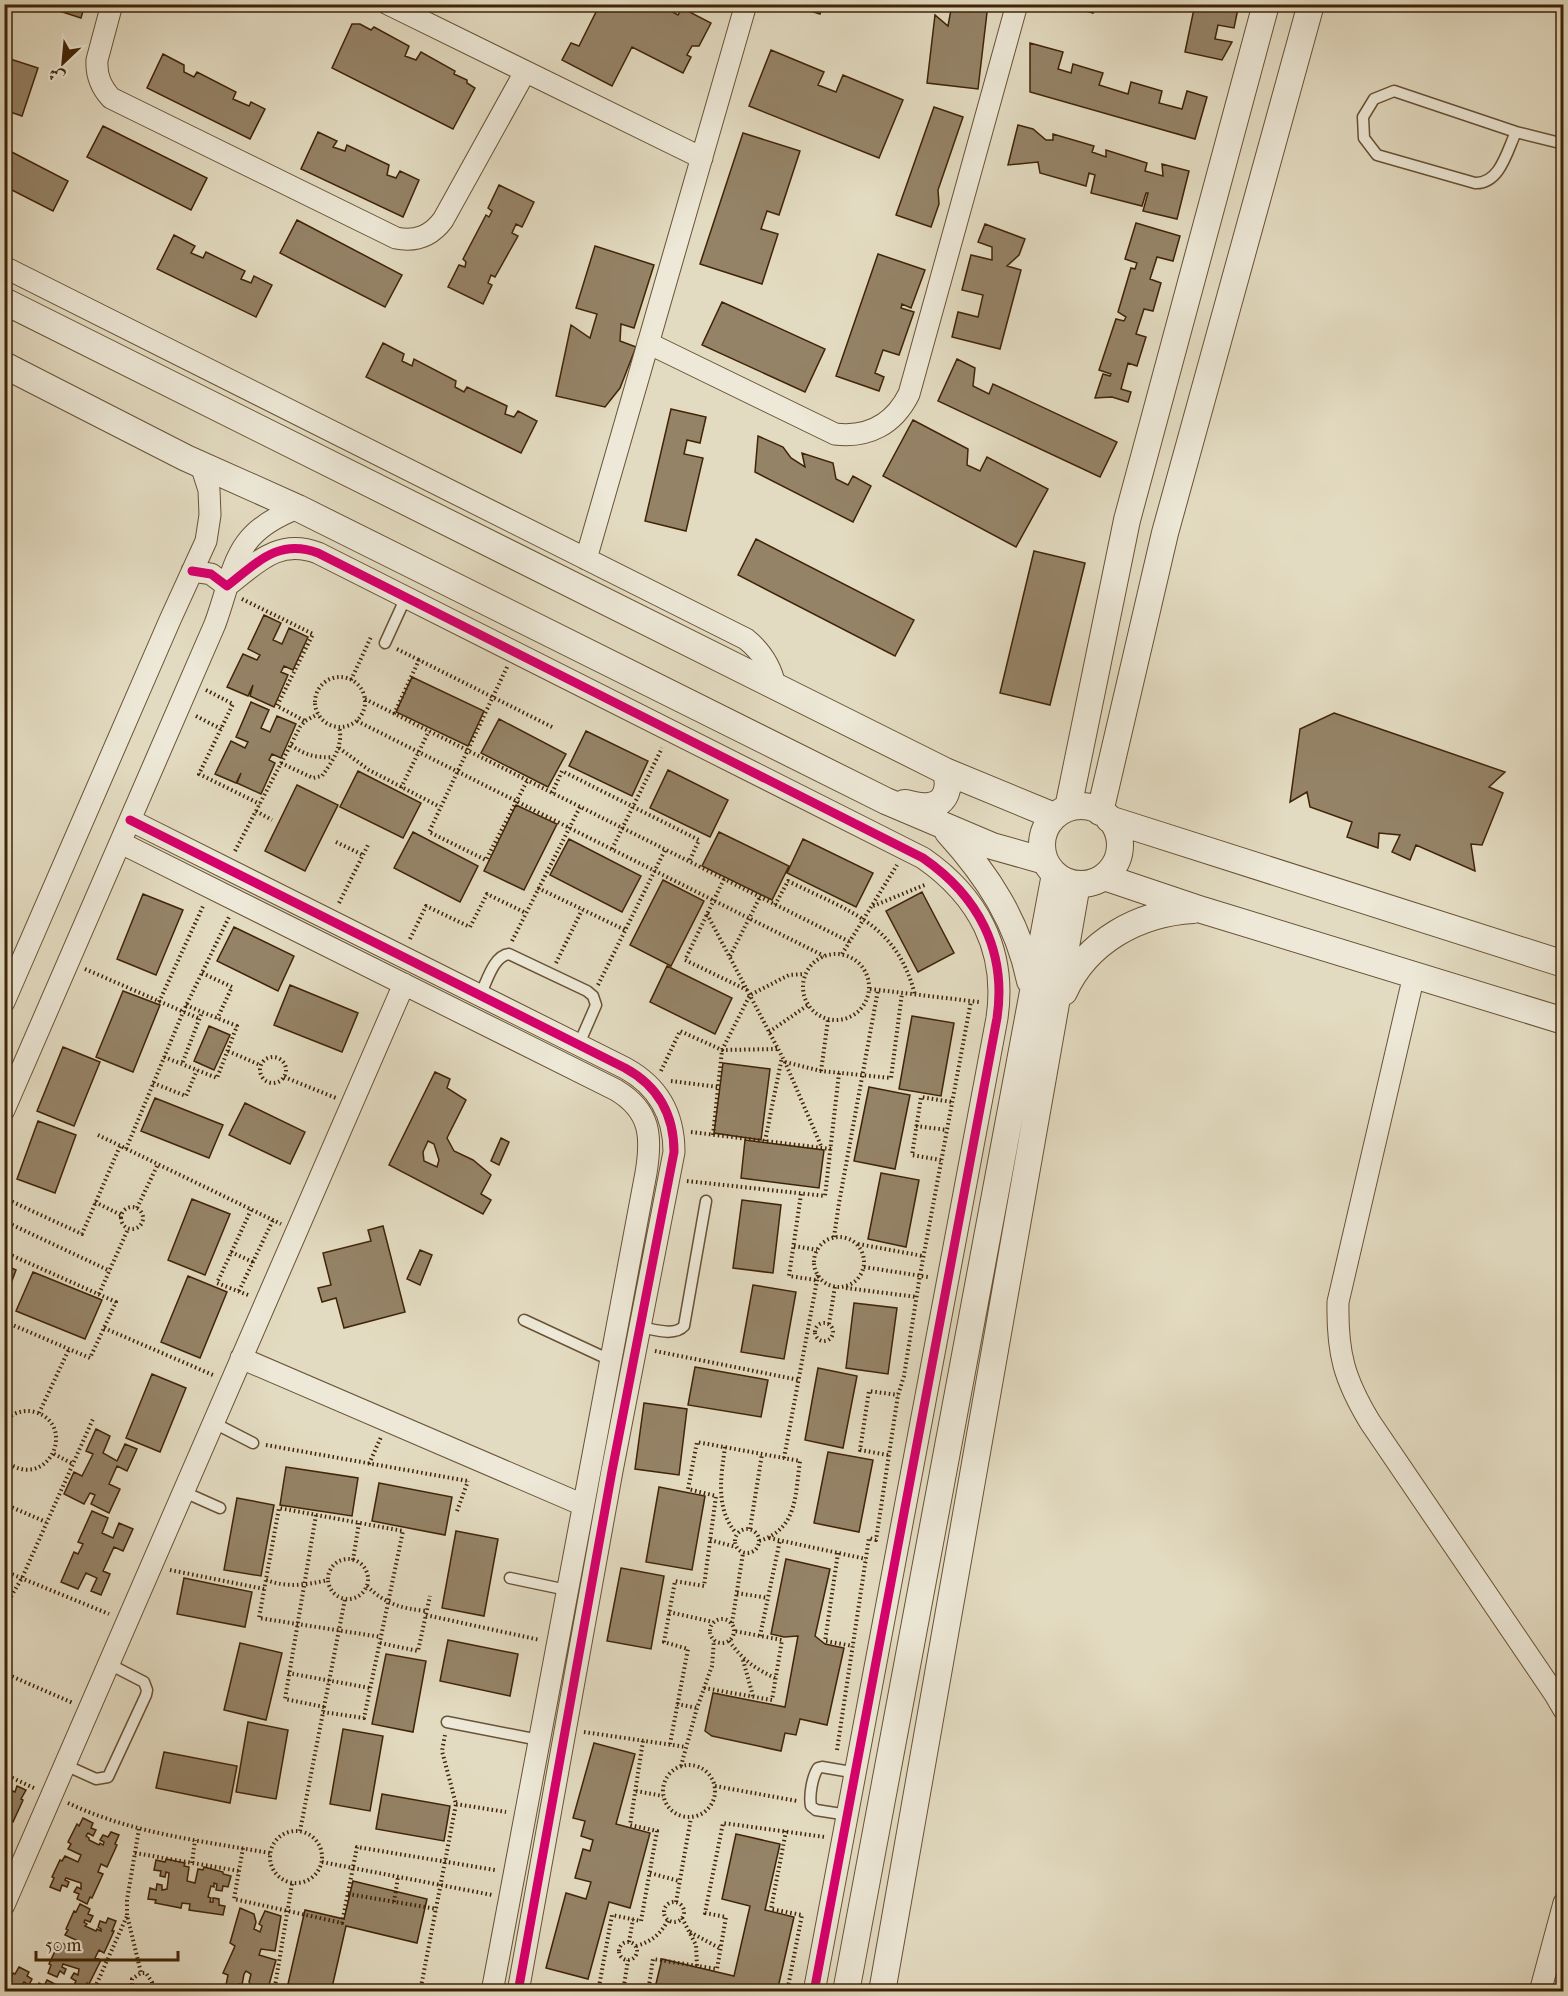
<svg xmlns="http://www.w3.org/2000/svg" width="1568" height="1996" viewBox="0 0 1568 1996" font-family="'IM FELL French Canon',Amiri,serif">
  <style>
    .building { fill: #958367; stroke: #402406; stroke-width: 1.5; fill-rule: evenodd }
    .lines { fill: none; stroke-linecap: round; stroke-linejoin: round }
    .service-casing { stroke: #695235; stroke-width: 13 }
    .minor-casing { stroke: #695235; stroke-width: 23 }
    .tertiary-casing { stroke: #695235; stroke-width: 28 }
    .path { stroke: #402406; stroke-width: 4; stroke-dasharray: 1.5 3; stroke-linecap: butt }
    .service { stroke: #ede8d7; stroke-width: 10 }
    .minor { stroke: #ede8d7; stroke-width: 21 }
    .tertiary { stroke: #ede8d7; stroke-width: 26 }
    .cycleway-casing { stroke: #ede8d7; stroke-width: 13 }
    .cycleway { stroke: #d6006c; stroke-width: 9 }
  </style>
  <rect width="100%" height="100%" fill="#e3dbc1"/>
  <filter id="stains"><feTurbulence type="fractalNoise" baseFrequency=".00333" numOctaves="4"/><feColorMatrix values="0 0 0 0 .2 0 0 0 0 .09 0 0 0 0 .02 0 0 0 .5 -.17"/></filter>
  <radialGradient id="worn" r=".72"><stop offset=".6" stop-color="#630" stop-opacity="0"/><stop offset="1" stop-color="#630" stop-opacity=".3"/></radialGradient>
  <path class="building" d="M38,4H85L81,18Z
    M600,4H658L678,15L682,8L711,23L699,46H692L687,55L691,57L683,73L632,47L612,86L562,60L571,43L579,46Z
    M788,4H823L820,14Z
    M952,4H988L978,89L927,83L935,15L948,26Z
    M1062,4H1095L1093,13Z
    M1195,4H1239L1234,28L1218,25L1215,39L1232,42L1222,60L1185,52Z
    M352,24H360L371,30L374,27L409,46L405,56L416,60L421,52L455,71L454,74L467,80V83L475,88L453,129L332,68Z
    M1030,43L1063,52L1058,69L1071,73L1073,64L1103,73L1099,85L1128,94L1131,82L1162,91L1159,103L1182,109L1187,91L1207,97L1195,139L1030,92Z
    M771,50L824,72L818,85L836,92L843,75L903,100L879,158L749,106Z
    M163,54L184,65V72L194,77L197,72L236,92L233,99L249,106L251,102L265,109L250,139L147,88Z
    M4,57L38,68L22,116L4,110Z
    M934,107L963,117L938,190L939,204L931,227L896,215Z
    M1018,125L1033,129L1046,140H1053V134L1094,146L1092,152L1106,157V150L1147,163L1145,171L1163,176L1162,164L1189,171L1177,219L1143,211L1148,193H1146L1142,206L1091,193L1095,175L1089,173L1086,186L1040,173L1038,162L1008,165Z
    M103,126L207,178L191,210L87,157Z
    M318,132L337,141L333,147L345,151L347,145L389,165L387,175L396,178L400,171L419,180L403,217L301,169Z
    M743,133L800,151L779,215L767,211L761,229L778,234L762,284L700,264Z
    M4,148L68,181L53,211L4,186Z
    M499,185L534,202L522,227L516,224L512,233L518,236L495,277L491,275L488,283L492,285L483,304L448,287L459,265L465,267L466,262L463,259L486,215L489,217L492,211L488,208Z
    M297,220L402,275L385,307L280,253Z
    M1136,223L1180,236L1173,261L1157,257L1150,279L1161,283L1153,311L1144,309L1136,334L1146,337L1137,366L1128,363L1121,389L1131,392L1128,402L1112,397L1095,398L1103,374L1110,376L1111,374L1099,370L1116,319L1124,321L1126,317L1118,312L1131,268L1135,269L1137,263L1125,259Z
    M985,224L1025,239L1019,255L1007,266L1021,270L1000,349L952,337L958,312L978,317L983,295L962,290L971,255L992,260V247L978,242Z
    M174,235L195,246L191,253L203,258L206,252L245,271L241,279L251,283L254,276L272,285L256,317L157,269Z
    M595,246L654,265L634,328L621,324L620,341L636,347L620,388L605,407L556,396L571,325L590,338L597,314L576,308Z
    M878,254L925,270L911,308L902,304L901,308L914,312L899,355L883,350L875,373L884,377L879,391L836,376Z
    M722,302L825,349L805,392L702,345Z
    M383,343L404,354L402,361L412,366L414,359L456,381L455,387L464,392L467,387L507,406L505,414L514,417L518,411L537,421L521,453L366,377Z
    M957,359L975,368L973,386L989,394L993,384L1117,442L1100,477L938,401Z
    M671,409L706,417L700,443L687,440L684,454L703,458L686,531L645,521Z
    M913,420L968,449L967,465L980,471L987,457L1048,489L1016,547L883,476Z
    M758,436L783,447L791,458L805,467L802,453L833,463L836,479L848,485L853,476L871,486L853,522L755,472Z
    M756,539L914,620L895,656L738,575Z
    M1034,551L1085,563L1050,705L1000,693Z
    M264,615L281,623L273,640L282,644L289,628L308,637L293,670L284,666L281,672L288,675L274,707L250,696L253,685L248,696L227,687L243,654L257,660L260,655L248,649Z
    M412,677L484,711L468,746L396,712Z
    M251,702L269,710L261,728L270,732L277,716L296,724L281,758L272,754L269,760L275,763L261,794L237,783L241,773L236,783L215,774L231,741L245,748L248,742L236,737Z
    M1334,713L1505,772L1489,787L1503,793L1482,845L1471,844L1475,871L1416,845L1410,860L1392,852L1400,835L1379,833L1378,848L1347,837L1352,822L1310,807L1307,792L1290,802L1300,729Z
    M499,719L566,754L548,787L481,753Z
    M586,731L648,761L632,796L569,766Z
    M668,770L728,800L710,837L650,808Z
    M358,771L421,803L403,838L340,807Z
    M297,785L338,805L305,871L265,851Z
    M516,805L557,824L524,890L484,871Z
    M413,832L478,866L460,902L394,868Z
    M719,832L789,866L772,900L702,866Z
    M569,839L641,876L622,912L550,875Z
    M803,839L873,873L856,907L787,873Z
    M663,880L704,901L671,966L630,945Z
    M922,892L954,953L918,972L886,911Z
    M143,894L183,910L156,975L117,959Z
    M234,927L294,956L278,991L217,961Z
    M667,966L732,998L715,1034L650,1002Z
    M290,985L358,1013L342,1052L274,1025Z
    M123,991L160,1005L133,1072L96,1057Z
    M912,1016L954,1023L941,1096L899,1089Z
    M209,1026L230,1035L214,1070L194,1061Z
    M63,1047L100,1062L74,1126L37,1111Z
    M723,1063L770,1069L761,1140L714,1133Z
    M435,1072L450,1079L447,1088L466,1100L447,1138L454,1151L473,1160L491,1175L481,1194L491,1200L483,1214L389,1165ZM428,1141L434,1144L439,1160L437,1167L424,1161L423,1152Z
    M869,1087L910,1095L895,1169L854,1161Z
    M155,1098L223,1125L209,1158L141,1131Z
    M245,1103L305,1132L290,1164L229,1135Z
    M38,1121L76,1135L55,1193L17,1179Z
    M501,1138L509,1142L499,1165L491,1161Z
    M745,1140L824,1150L819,1188L741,1178Z
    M881,1173L919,1180L906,1247L868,1239Z
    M192,1199L230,1214L205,1275L168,1260Z
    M742,1200L781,1205L773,1273L733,1268Z
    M383,1226L405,1312L344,1328L336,1298L322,1302L318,1288L331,1285L323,1253L371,1241L368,1230Z
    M420,1250L432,1255L420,1285L407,1279Z
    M4,1265L16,1270L4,1302Z
    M33,1272L102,1300L85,1339L16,1311Z
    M188,1276L227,1292L200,1358L161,1342Z
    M753,1285L796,1292L784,1359L741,1352Z
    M854,1303L897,1308L888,1374L846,1368Z
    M695,1367L768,1380L761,1417L688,1405Z
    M818,1368L857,1376L843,1448L805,1440Z
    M152,1374L186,1388L160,1452L126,1438Z
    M644,1403L687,1409L679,1475L635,1469Z
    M96,1429L110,1436L103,1453L117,1461L125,1444L137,1449L127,1471L117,1466L109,1484L120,1489L109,1513L91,1504L95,1495L90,1493L84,1504L64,1494L74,1472L82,1476L93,1454L86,1451Z
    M828,1452L873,1460L859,1532L814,1523Z
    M286,1467L358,1478L352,1516L280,1505Z
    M379,1483L452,1497L445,1535L372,1521Z
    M659,1487L705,1496L692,1570L646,1562Z
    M237,1498L274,1505L261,1576L224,1570Z
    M92,1511L108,1518L102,1533L113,1538L119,1523L133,1529L123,1551L114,1547L103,1571L110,1574L101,1595L91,1591L97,1578L86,1573L78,1589L61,1582L74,1552L78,1554L83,1544L78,1542Z
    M456,1531L498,1539L484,1616L442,1608Z
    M786,1559L830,1569L815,1636L825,1644L844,1648L827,1725L800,1719L796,1735L785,1733L781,1751L712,1736L705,1731L713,1693L785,1707L798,1636L784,1637L771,1634Z
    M621,1568L664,1576L651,1649L607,1641Z
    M184,1578L252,1592L245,1627L177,1614Z
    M448,1640L518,1654L510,1696L440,1681Z
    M240,1643L282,1653L266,1720L224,1710Z
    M386,1654L426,1661L413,1732L372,1724Z
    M248,1722L288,1730L276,1799L236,1792Z
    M343,1729L383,1736L370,1811L330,1804Z
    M594,1743L635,1754L616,1824L650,1833L630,1908L609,1902L588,1979L546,1968L566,1893L586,1899L591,1882L575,1878L583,1849L590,1851L593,1840L581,1836L585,1821L573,1818Z
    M164,1752L237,1766L230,1803L156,1788Z
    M17,1786L26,1790L21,1799L23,1800L13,1822L8,1819L4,1827V1799L6,1798L10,1800L11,1797L7,1795L10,1790L15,1792Z
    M382,1794L450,1806L444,1841L376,1829Z
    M83,1818L93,1823L91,1828L96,1830L93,1836L88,1833L86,1836L89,1838V1840L99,1845L100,1843L103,1845L104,1842L100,1840L103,1835L108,1837L111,1832L119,1835L115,1844L117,1845L107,1867L101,1864L98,1872L103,1874L92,1898L90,1897L87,1904L77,1899L79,1894L74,1892L77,1887L81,1889V1883L66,1878L65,1880L69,1882L67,1887L62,1885L60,1891L50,1887L54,1878L52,1877L60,1860L62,1861L65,1856L78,1862L81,1855L68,1849L71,1844L68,1842L77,1824L79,1826Z
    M4,1827L10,1829L4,1841Z
    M736,1834L780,1844L765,1910L794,1917L777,1992L757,1988L756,1992H654L662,1959L734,1976L750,1906L722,1899Z
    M166,1859L185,1863L184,1866L189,1867L187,1881L195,1883L198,1869L203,1870L204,1867L223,1872V1874L231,1876L228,1887L223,1886L222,1891L216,1890L217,1884L214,1883V1887L211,1886L208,1897L211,1898L210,1902H213V1898L219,1899V1905L225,1906L223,1915L189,1910L190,1904L182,1903L181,1908L155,1903L156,1900L148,1899L150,1888L156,1890L157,1884L162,1885V1890L167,1889L169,1873L166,1872L165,1877L160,1876L161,1871L154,1870L156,1860L165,1862Z
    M353,1881L427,1899L417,1943L346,1926L331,1992H319L288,1984L305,1910L344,1919Z
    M80,1904L90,1909L88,1914L93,1916L90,1922L85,1920L84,1922L87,1924L85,1926L96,1931L97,1929L101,1931V1929L98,1927L100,1921L106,1923L108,1918L116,1921L112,1931H114L104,1953L99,1950L95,1958L101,1960L89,1984L87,1983L84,1990L74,1985L76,1981L71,1978L74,1973L78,1975L79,1969L63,1964L62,1967L66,1969L64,1974L60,1971L57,1977L48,1973L51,1965L49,1964L57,1947L59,1948L62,1943L75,1949L78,1941L65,1935L68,1930L66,1929L74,1911L76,1912Z
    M240,1908L254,1914L256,1922L254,1929L260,1932L262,1926L259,1924L265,1911L281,1916L275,1951L261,1949L259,1955L276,1960L267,1992H254L249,1982L251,1974L246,1971L244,1974L242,1985L239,1984L236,1990L226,1985L228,1975L223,1973L235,1946L230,1943Z
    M19,1967L29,1972L27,1976L32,1979L29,1985L24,1982L22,1985L26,1986L25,1989L31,1992L5,1991L13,1973L15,1974Z
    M47,1980L55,1984L52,1992H40L37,1989L39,1983L44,1986Z"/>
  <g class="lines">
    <defs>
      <path id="service" d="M1516,132C1507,151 1500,184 1475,183L1377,155L1364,138L1363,117L1374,99L1394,91L1516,132L1564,144
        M385,643L406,597
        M480,995C487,982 493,956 509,954L587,991L593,996L596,1005L579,1044
        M524,1320L610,1360
        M640,1327C653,1329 674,1337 684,1326L706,1201
        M214,1423L253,1443
        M184,1492L220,1508
        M510,1578L567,1590
        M447,1722L539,1740
        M65,1765L96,1779L108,1777L146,1695L147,1690L144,1682L109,1664
        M848,1815L816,1810L811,1806C809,1796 812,1777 818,1768L822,1767L857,1773"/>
      <path id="minor" d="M112,4L97,60C96,76 101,87 111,98L396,238C416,242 431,236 443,220L525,72
        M388,4L702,158
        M4,267L746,639C762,652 771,666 775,686
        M648,343L835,434C869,438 894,424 909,394L1017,4
        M586,559L746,4
        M192,571L211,574L227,586C257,563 278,538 318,553L923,858C978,896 1007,950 997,1018L814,1992
        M130,820L625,1068C658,1086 674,1114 674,1152L612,1471L518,1992
        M121,843L616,1090C651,1111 652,1137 646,1173L492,1992
        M1414,975L1338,1302C1337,1353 1344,1379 1370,1422L1554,1693L1564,1710
        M4,1002L170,620L206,541L210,515L209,490L201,465
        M4,1110L215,624C236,566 232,533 298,508
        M241,1358L583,1505
        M4,1905L404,984
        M1540,1992L1564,1903"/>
      <path id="tertiary" d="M4,301L945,771L1054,816
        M4,365L186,458L298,508L886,801L992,846L1045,861
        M904,803C912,804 921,807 929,806C947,804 951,785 945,771
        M1042 845a39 39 0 1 1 78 0a39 39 0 1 1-78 0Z
        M1068,808L1127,520L1266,4
        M1100,812L1165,533L1311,4
        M1109,819L1564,964
        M948,832C988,876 1018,922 1030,981
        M1104,877L1202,910L1564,1021
        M1064,992C1087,941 1139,913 1193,910
        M846,1992L1055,874
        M882,1992L1077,884"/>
    </defs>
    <use href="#service" class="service-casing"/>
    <use href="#minor" class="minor-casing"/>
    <use href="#tertiary" class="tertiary-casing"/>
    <path class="path" d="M242,599L313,634L277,706L305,721
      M397,649L419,660
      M507,667L429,832L486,860L527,781
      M315 702a25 25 0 1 1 50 0a25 25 0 1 1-50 0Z
      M351,680L371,637
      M206,690L233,704L199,774L260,804
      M365,699L850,942
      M394,714L419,660L554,728
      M196,716L221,729
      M357,721L824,956
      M291,745C304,755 316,758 333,757
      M339,748L369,770L440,807
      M281,763L313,778L322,776C332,762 344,745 339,727
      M401,788L429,731
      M552,793L562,771L699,840L689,862
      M256,811L272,820
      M336,842L363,855
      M612,849L662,748
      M235,851L300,727L305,721L318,714
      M724,879L685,960L747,990
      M538,888L625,930
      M339,903L369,843
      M775,905L788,881C848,911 897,923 915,995
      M873,906L927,884
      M707,914L785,1062L822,1148
      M410,939L426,906L470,927L487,894L526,913
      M512,941L580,807
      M803 987a33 33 0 1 1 66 0a33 33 0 1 1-66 0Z
      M842,954L897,865
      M730,956L760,897
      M556,963L582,910
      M85,969L200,1019
      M202,973L232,987L217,1019
      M598,985L665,850
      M870,989L979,1002
      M159,1002L204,904
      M186,1005L202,1012
      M769,1032L808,1005
      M228,1051L260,1065
      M260 1070a13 13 0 1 1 26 0a13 13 0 1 1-26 0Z
      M164,1057L217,1078L237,1026L202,1012L182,1064
      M785,1062L821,1071L891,1078L902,993
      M661,1071L680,1031L722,1050L778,1049
      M821,1071L828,1020
      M284,1077L336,1098
      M671,1081L718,1087
      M153,1083L186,1096L197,1070
      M916,1126L947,1130
      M691,1132L831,1149
      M98,1135L281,1224
      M713,1135L722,1050L750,995L789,975L805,974
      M765,1141L782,1057
      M126,1149L183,1012L229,917
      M941,1160L912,1155L921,1097L952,1102
      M687,1181L825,1196L839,1073
      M801,1194L789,1276L816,1280
      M4,1198L82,1234L120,1146
      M95,1202L121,1215
      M121 1218a11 11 0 1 1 22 0a11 11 0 1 1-22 0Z
      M137,1208L158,1164
      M4,1214L10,1200
      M4,1221L110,1271
      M814 1262a25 25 0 1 1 50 0a25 25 0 1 1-50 0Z
      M834,1237L839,1203L878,990
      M858,1244L923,1256
      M794,1246L817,1250
      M4,1252L116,1302L90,1358L8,1323L4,1330
      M231,1252L253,1262
      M864,1267L928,1277
      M846,1288L917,1297
      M239,1291L273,1220
      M99,1294L128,1229
      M248,1295L217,1283L251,1210
      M815 1332a9 9 0 1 1 18 0a9 9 0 1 1-18 0Z
      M829,1324L835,1286
      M104,1328L213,1375
      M655,1351L799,1380
      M39,1413L69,1349
      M4,1421C13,1413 23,1409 35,1412C79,1425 47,1495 4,1460
      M266,1445L468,1481
      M725,1447C721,1477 715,1508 736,1533
      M54,1454L73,1464
      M888,1455L860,1450L869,1391L898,1395
      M784,1458L818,1275
      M369,1464L381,1437
      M4,1481L12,1466
      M4,1504L46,1522
      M457,1511L468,1481
      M316,1515L285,1699L324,1707
      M735 1541a12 12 0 1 1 24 0a12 12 0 1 1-24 0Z
      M750,1529L762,1454
      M769,1538L866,1559
      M4,1540L9,1542L4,1552
      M710,1540L736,1547
      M838,1553L825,1641L853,1646
      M328 1579a20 20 0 1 1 40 0a20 20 0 1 1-40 0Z
      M353,1560L359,1523
      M170,1570L264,1589
      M4,1571L109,1614
      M266,1580C288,1588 306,1585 328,1580
      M367,1586C385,1604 403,1609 427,1611
      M737,1593L768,1598
      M4,1608L22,1578L93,1419
      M669,1612L713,1622
      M426,1615L540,1640
      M710 1631a12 12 0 1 1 24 0a12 12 0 1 1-24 0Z
      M732,1623L743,1553
      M760,1636L780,1540
      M729,1641C743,1660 754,1668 775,1678
      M380,1643L418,1651L430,1596
      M743,1660L753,1696
      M4,1673L73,1703
      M288,1673L370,1688
      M704,1688L772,1700L782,1640L734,1631
      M677,1704L697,1708
      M323,1712L364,1718L403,1531L279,1508L259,1618L381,1637
      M584,1732L686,1747
      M670,1744L688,1649L664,1642L675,1581L704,1586L716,1496L688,1489L697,1442L800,1461C795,1495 798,1529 759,1541
      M837,1750L869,1538L876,1540L898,1395L904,1376L920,1275L971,1001
      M663 1791a26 26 0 1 1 52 0a26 26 0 1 1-52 0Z
      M681,1766L697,1708L712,1666L714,1640
      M4,1774L36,1789
      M715,1786L797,1801
      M636,1791L663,1796
      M68,1803C131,1833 201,1841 270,1853
      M456,1804L506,1812
      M139,1829L127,1900V1915L141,1973
      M270 1857a26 26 0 1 1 52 0a26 26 0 1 1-52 0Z
      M300,1831L345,1599
      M786,1831L771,1909L802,1915L787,1992
      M243,1848L234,1899L342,1923L357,1847L495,1870
      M135,1853L239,1871
      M322,1862L492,1895
      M192,1863L195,1840
      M650,1873L679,1881
      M348,1894L437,1909
      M394,1902L398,1877
      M676,1902L691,1818
      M664 1912a10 10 0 1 1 20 0a10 10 0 1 1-20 0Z
      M682,1918L696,1945L697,1966
      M690,1932L721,1949
      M619 1951a9 9 0 1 1 18 0a9 9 0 1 1-18 0Z
      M629,1942L633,1919
      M636,1946C651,1942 661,1934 668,1920
      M152,1987L168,1992
      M62,1992L63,1989L67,1992
      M93,1992L127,1916
      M137,1992L132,1984V1979L141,1973H146L152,1982V1987L148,1992
      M274,1992L292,1884
      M420,1992L456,1804L442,1751L445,1735
      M598,1992L612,1915L641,1921L657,1831L630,1825L643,1741
      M623,1992L628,1960
      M648,1992L653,1959L717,1969L726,1917L705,1913L723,1823L825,1837"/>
    <use href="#service" class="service"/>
    <use href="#minor" class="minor"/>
    <use href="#tertiary" class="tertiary"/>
    <defs>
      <path id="cycleway" d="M192,571L211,574L227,586C257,563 278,538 318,553L923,858C978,896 1007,950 997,1018L814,1992
        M130,820L625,1068C658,1086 674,1114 674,1152L612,1471L518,1992"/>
    </defs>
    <use href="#cycleway" class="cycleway-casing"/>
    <use href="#cycleway" class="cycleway"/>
  </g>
  <rect width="1568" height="1996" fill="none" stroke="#e3dbc1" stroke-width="24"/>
  <rect x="6" y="6" width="1556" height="1984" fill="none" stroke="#402406" stroke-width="3"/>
  <rect x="12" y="12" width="1544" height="1972" fill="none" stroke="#402406" stroke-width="1.5"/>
  <g transform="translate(63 63) rotate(206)" stroke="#ede8d7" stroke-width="4.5" paint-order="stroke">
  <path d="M0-4.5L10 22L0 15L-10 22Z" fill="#402406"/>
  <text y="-9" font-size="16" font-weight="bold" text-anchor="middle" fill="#402406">ش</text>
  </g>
  <path d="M36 1951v9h142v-9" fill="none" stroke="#402406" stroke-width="3"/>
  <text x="45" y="1951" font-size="18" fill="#402406" stroke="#ede8d7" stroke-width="4.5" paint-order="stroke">50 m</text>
  <rect width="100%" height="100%" filter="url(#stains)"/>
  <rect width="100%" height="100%" fill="url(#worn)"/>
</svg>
